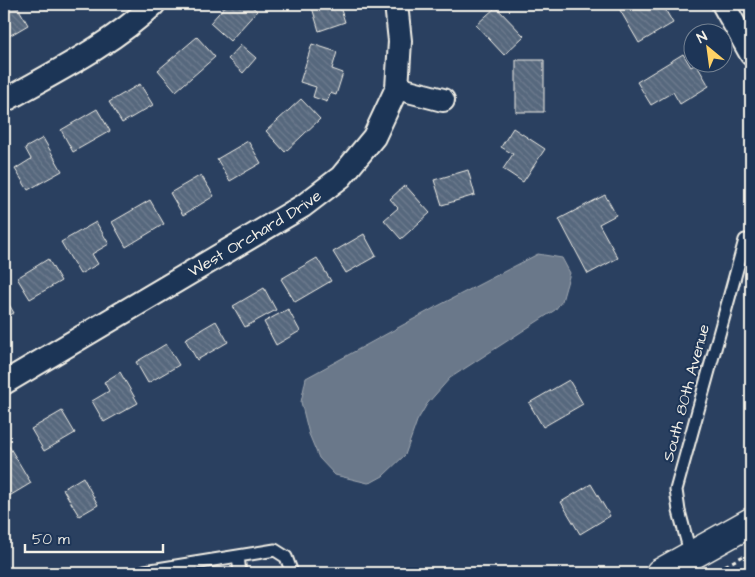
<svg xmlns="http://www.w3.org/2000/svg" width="755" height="577" viewBox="0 0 755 577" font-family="'Architects Daughter',sans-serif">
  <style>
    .water { fill: #6a788a; stroke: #a1a8b0 }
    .building { fill: url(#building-back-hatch); stroke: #f4f1e8 }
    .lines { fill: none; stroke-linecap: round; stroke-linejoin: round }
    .lane-casing { stroke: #f4f1e8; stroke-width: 15 }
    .street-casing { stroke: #f4f1e8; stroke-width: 26 }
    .secondary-casing { stroke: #f4f1e8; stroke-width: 31 }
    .path { stroke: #f4f1e8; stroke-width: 3; stroke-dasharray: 4 4; stroke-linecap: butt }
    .lane { stroke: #1d3557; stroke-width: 11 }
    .street { stroke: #1d3557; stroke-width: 22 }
    .secondary { stroke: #1d3557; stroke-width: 28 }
    .labels { text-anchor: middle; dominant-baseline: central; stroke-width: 4; stroke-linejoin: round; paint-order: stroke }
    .street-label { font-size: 16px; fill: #f4f1e8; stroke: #1d3557 }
  </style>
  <defs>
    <pattern id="building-back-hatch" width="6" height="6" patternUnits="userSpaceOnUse" patternTransform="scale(1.25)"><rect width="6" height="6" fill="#56677d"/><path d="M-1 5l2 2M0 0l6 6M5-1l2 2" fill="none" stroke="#6f7d8f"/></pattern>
  </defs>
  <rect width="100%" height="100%" fill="#2a4060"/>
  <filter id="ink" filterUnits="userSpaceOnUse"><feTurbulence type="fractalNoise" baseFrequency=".02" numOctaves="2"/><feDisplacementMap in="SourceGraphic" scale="10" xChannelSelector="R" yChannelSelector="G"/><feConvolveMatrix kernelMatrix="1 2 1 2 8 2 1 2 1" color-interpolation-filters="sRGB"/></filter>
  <g filter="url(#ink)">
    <path class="water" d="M538,254L562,258L570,273L562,301L555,310L450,378L427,404L417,421L405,455L383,476L372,482L368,483L335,475L319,458L309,434L301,402L306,378L434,308Z"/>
    <path class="building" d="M16,4L28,25L4,39V10Z
      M42,4H54L45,9Z
      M227,4H249L257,11L230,41L210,23Z
      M311,4H339L345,22L319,31Z
      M619,4H651L654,9L662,4L673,23L639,43L617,5Z
      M496,7L524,36L504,55L476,25Z
      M197,37L215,57L176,91L158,70Z
      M312,44L337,52L332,69L343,73L336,95L330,93L327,102L313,97L316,87L300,82Z
      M241,45L256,58L243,73L228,59Z
      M683,54L691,67L696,64L709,86L680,104L673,92L651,105L637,82Z
      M516,60H544V112H516Z
      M140,84L153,105L122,123L109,102Z
      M301,99L320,119L285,152L266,131Z
      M97,109L110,131L73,152L61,130Z
      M513,128L545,149L523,182L503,169L513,154L501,147Z
      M43,138L62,171L28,190L15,169L31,159L25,148Z
      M248,141L261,163L230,181L217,159Z
      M468,170L475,195L442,205L434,180Z
      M201,175L214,196L183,215L170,193Z
      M405,185L430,213L401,239L384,220L398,208L390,199Z
      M605,195L616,215L599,224L618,258L588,274L559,219Z
      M150,200L164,224L126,247L112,222Z
      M96,222L109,244L92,254L98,264L80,274L61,242Z
      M364,234L376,256L346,273L333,252Z
      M317,258L331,281L295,302L281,279Z
      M48,259L61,281L30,299L17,278Z
      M264,288L276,310L245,327L233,306Z
      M4,296L14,313L4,318Z
      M288,309L300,331L276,345L264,322Z
      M216,321L228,342L197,360L185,339Z
      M166,344L179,365L148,383L136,362Z
      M120,372L138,403L104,422L92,401L109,391L104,382Z
      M569,380L583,404L543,427L529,403Z
      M62,411L75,433L44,451L31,429Z
      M4,438L31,483L6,498L4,494Z
      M83,477L98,505L79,516L63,489Z
      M591,484L610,516L580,534L561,502Z"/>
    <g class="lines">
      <defs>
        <path id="lane" d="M238,556L240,573
          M691,556L679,511L676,490L745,240
          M141,573L145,571L275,550L286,557L292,573"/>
        <g id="street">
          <path d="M723,4L751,54"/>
          <path d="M397,88L443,100"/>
          <path d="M4,101C55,72 111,45 154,4"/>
          <path id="s1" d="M4,383L303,206L341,177L374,137L397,88L400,41L396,4"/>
        </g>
        <path id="secondary" d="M660,573L751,522"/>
      </defs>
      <use href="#lane" class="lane-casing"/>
      <use href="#street" class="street-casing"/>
      <use href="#secondary" class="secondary-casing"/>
      <path class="path" d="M711,573L751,552"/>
      <use href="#lane" class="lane"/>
      <use href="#street" class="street"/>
      <use href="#secondary" class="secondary"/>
    </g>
  </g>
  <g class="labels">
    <g class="street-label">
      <text stroke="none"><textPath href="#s1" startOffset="292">West Orchard Drive</textPath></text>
      <text transform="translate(686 393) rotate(-75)">South 80th Avenue</text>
    </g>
  </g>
  <rect width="755" height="577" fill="none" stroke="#1d3557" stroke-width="20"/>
  <rect x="10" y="10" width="735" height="557" fill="none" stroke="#f4f1e8" stroke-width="2" filter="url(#ink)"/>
  <g transform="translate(708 48) rotate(331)"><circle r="24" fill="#1d3557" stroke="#738091"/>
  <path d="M0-4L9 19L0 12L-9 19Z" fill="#ffd166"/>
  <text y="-8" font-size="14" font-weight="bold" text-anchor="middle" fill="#f4f1e8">N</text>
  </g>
  <path d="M25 544v8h138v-8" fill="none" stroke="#f4f1e8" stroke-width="2.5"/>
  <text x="32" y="544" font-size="15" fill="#f4f1e8" stroke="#1d3557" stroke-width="4" paint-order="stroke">50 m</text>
</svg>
